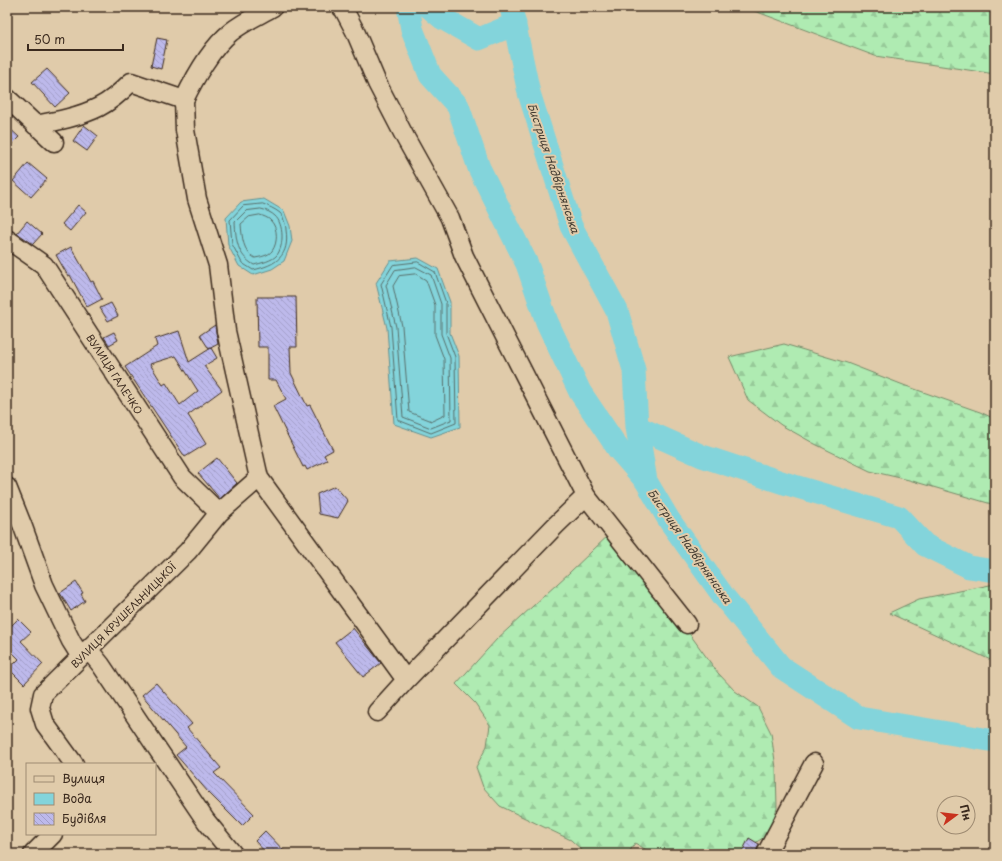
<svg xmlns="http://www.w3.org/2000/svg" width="1002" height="861" viewBox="0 0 1002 861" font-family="'Playpen Sans',sans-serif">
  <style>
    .forest { fill: url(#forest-firs); stroke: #758a68 }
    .water { fill: #83d4db; stroke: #66908f }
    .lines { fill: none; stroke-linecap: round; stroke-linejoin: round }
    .shore { stroke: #586e6a; stroke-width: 1 }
    .river { stroke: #83d4db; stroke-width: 23 }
    .building { fill: url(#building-back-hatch); stroke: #3b2a1e; fill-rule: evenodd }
    .minor-casing { stroke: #3b2a1e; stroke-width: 21 }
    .minor { stroke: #e0cbaa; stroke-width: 18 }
    .labels { text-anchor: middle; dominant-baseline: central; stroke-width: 4; stroke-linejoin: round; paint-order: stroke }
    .street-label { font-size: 10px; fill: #3b2a1e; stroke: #e0cbaa }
    .water-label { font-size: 11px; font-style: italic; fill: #423b31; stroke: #e0cbaa }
  </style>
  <defs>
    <pattern id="forest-firs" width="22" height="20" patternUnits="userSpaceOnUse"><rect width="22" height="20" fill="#afebb2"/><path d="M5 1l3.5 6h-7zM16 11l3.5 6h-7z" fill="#97ca99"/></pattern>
    <pattern id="building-back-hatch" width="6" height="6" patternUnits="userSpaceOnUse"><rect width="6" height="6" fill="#bdb9eb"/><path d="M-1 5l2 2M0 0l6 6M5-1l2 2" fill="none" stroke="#a39fc9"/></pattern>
  </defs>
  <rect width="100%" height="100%" fill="#e0cbaa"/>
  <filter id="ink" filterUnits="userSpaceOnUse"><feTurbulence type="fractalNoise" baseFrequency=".025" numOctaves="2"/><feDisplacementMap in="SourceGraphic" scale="8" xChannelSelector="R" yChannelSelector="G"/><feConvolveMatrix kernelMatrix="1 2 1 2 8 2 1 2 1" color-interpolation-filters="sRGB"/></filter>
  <g filter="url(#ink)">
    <path class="forest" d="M744,7H995V74L875,56Z
      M784,344L847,363L906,386L980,412L995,419V505L909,480L870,471L815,444L781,425L748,400L729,357Z
      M614,530L718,673L735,691L758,707L771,733L776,768L777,808L769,834L738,854H653L635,843L628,854H586L571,840L500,806L483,787L476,767L487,746L490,725L475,703L456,684L497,639L569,573Z
      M995,584V662L889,613L919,599Z"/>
    <path class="water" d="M264,199L284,211L290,226L292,241L284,261L272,269L253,275L239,266L228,245L226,218L241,202Z
      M418,258L438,269L450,302V333L459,356L460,427L431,437L394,424L387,328L376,283L390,261Z"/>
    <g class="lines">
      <path class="shore" d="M263,204C268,206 275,209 280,213C283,216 286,225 286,230C290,256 276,265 253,270L242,263L232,244L230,220L243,206Z
        M261,209C266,210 272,213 275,216C284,224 284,246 277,255C272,261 261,263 254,265C237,255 236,240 235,222L246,211Z
        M260,215C263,216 269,218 271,221C278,228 278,243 272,251C268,256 260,257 255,258C243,252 242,237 241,224L249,217Z
        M418,262L435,272L446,303V333L455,357L456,423L431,433L398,420L391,327L381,284L393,265Z
        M416,267L431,275L441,304V334L450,358L451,420L431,428L403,417L396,327L386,285L395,270Z
        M416,274L426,280L435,305V335L444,359L445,415L432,421L409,412L402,326L393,286L399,276Z"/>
      <path class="river" d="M408,7L412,29L430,75L458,106L479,168L527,264L547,322L580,392L619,450L646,481
        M429,7L442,18L479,39L515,24
        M511,7L529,93L571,226L617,311L634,370L637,427L646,481L669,520L724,597L781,667L859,718L995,741
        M637,427L702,456L784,483L899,517L925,545L969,567L995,571"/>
    </g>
    <path class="building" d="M157,38L167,40L161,69L151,66Z
      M47,69L70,93L55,107L32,82Z
      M84,125L98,136L87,151L73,141Z
      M7,126L19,137L7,149Z
      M28,163L47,179L31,197L13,181Z
      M78,205L86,212L70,231L62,224Z
      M27,221L42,234L33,244L17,233Z
      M71,247L91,282L93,281L102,299L87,307L70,275L68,276L56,255Z
      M257,297H296L297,347H290L291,373L307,406L310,405L333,450L324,455L327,460L307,470L305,466L303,467L273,406L286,399L276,380H268V347H258Z
      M111,303L118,316L108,321L100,308Z
      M215,325L218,344L209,349L200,335Z
      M179,331L189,362L211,348L217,358L204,366L222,390L188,415L206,444L185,457L125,367L157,346L155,339ZM176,356L198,391L180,405L166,383L163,385L150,364Z
      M114,332L118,340L109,345L104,337Z
      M217,458L237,483L220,499L198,473Z
      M335,486L348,501L338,518L319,514L317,494Z
      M76,582L83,593L81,594L85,601L71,611L60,593Z
      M18,619L31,632L21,641L43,664L24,684L9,669L19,659L7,647V630Z
      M353,628L381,663L363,677L335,642Z
      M156,683L192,724L187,728L221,768L214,773L254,814L242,826L208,792L176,755L186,747L142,695Z
      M265,831L287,854H267L255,841Z
      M749,838L759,844L756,854H741Z"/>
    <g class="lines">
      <defs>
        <path id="minor" d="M341,7L344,10L355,31L377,83L406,139L450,218L464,256L586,496L687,624
          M7,98L54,142
          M184,100L185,130L197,199L218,265L226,331L259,478L406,680
          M35,125C57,121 79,117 99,107C111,101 121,92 131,82L184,100C194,79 212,47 231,32C243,22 259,15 273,7
          M7,239L44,265L182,477L219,513
          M7,487L23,527L44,585L71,641L81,657
          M88,649L101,665L206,821L233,854
          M377,712L406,680L556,525L586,496
          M74,764L45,724L40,708L43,694L188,551L219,513L259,478
          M33,854L53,834
          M766,854L814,763"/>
      </defs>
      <use href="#minor" class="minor-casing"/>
      <use href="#minor" class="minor"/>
    </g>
  </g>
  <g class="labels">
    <g class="street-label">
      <text transform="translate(115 374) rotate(57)">ВУЛИЦЯ ГАЛЕЧКО</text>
      <text transform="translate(123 615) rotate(-45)">ВУЛИЦЯ КРУШЕЛЬНИЦЬКОЇ</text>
    </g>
    <g class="water-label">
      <text transform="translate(554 168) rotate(71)">Бистриця Надвірнянська</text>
      <text transform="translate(690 546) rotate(55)">Бистриця Надвірнянська</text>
    </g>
  </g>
  <rect width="1002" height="861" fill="none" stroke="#e0cbaa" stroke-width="24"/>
  <rect x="12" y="12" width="978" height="837" fill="none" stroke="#3b2a1e" stroke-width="1.5" filter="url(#ink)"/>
  <rect x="26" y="763" width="130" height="72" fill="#e0cbaa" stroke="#9e8b72"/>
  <rect x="34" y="776" width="20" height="6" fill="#e0cbaa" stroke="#9e8b72"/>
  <text x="62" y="783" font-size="12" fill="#3b2a1e">Вулиця</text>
  <rect x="34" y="793" width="20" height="12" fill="#83d4db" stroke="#9e8b72"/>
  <text x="62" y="803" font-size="12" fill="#3b2a1e">Вода</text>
  <rect x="34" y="813" width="20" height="12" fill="url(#building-back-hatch)" stroke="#9e8b72"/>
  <text x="62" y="823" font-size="12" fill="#3b2a1e">Будівля</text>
  <g transform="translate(956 815) rotate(75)"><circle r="19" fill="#e0cbaa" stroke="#9e8b72"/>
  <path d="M0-3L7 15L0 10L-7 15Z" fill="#c8321e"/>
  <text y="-6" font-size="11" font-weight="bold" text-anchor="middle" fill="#3b2a1e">Пн</text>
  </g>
  <path d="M28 44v6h95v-6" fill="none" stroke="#3b2a1e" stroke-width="2"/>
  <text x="34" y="44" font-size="12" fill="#3b2a1e" stroke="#e0cbaa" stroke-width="3" paint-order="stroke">50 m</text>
</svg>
